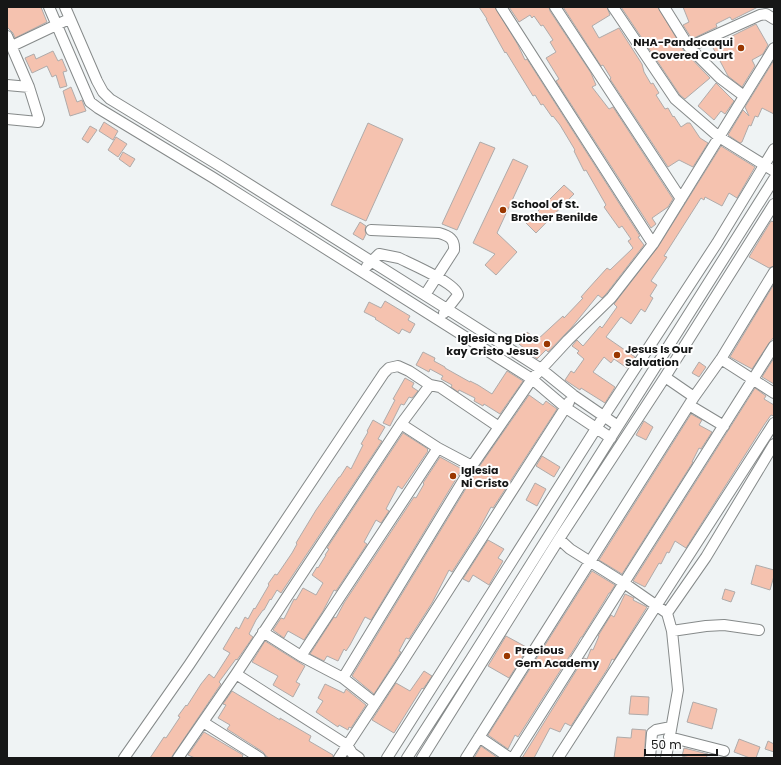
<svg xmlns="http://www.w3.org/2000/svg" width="781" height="765" viewBox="0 0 781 765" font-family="Poppins,sans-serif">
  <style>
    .building { fill: #f5c2af; stroke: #afabaa }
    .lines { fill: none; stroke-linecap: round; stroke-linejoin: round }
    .minor-casing { stroke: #868a8a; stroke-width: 12 }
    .minor { stroke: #fff; stroke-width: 10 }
    .poi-dot { fill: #9a3700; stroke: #fff; stroke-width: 1.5 }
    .labels { text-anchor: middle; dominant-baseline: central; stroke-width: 4; stroke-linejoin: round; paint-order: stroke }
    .poi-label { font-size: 11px; font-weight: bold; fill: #161717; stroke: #fff; text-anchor: start }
  </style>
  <rect width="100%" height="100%" fill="#eff3f4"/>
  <path class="building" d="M7,7H41L47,22L15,38L13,33L7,27Z
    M479,7H495L518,45L525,60L527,59L640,236L638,237L644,245L606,294L602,298L598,295L572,327L548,352L546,350L537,359L519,344L527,332L537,340L563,316L564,318L583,298L581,297L588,289L607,268L610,270L633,248L628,241L631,239L622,226L619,228L604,207L606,205L586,170L584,171L574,151L575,150L560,125L553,116L552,117L543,104L541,105L535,95L533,96L506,52L505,53L486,19H487Z
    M509,7H549L550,11L591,73L596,85L592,87L609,109L613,107L673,199L668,207L652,218L656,224L651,228L556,81L559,79L546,58L556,52L550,42L553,40L543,25L541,26L534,16L532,18L530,15L519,22Z
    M563,7H607L610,15L592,26L599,38L619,28L642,64L644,72L651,84L653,83L659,93L656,95L665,109L668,108L673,117L674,116L681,127L687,123H690L700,138L708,143L693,167L679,160L668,167L610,79L611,78L603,65L601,66Z
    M621,7H658L684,51L710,78L685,99L680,95Z
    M683,7H758L732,20L730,17L716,24L717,27L692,39L683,25L689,22Z
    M756,24L768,45L763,54L752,60L755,66L742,87L728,76L712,46Z
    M53,51L58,61L62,59L67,71L63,72L67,86L60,88L56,75L52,77L47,66L32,73L25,58L34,54L36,59Z
    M774,60V114L762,108L758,117L755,116L751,126L749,125L742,142L740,143L728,135L743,110L749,116L745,107Z
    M716,83L734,101L725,114L721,111L714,120L698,106Z
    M71,87L77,102L82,100L86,111L70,116L63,91Z
    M104,122L118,131L113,140L99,131Z
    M368,123L403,139L366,221L331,205Z
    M90,126L97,130L88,143L82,139Z
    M116,137L127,144L118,157L108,150Z
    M480,142L495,148L457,230L442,224Z
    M721,146L755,167L737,198L729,193L722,206L705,197L704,200L701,198L664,256L667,257L651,281L657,285L650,296L653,298L645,312L641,309L631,324L621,317L606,337L635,357L627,368L614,359L611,363L604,357L593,372L615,387L605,403L581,388L580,390L565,380L571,371L574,373L584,359L577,353L579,351L572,346L577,340L583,346L600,326L602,328L617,307L614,304L658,247Z
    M123,152L135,159L130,167L119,159Z
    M513,159L528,166L497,233L517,252L496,275L485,265L495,254L473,243Z
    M564,185L574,194L536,233L526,223Z
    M771,221L774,222V266L769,268L749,257Z
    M360,222L366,226L365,230L366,234L363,240L353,234Z
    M774,284V337L769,343L752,369L730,357Z
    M385,301L410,316L408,320L415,324L410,333L402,329L399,334L375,319L376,318L364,312L369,302L381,308Z
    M423,352L435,358L434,361L445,367V368L470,382V381L478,385L492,394L507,371L523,381L500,414L484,404L483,406L474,401L475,398L459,390L458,392L451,387L452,385L441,379L443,376L430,369L429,372L416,365Z
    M774,358V384L762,377Z
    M699,362L706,367L699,377L692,373Z
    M405,378L414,383L412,387L418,391L412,398L409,397L404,405L401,404L390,426L383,423L395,400L393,399Z
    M755,388L766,396L764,399L774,405V416L771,415L764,425L686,548L675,541L669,553L667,552L661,564L659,563L645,587L633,581Z
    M529,395L543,405L546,401L557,409L493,508L491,507L477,533L452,572L449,570L432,603L409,639L406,638L399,651L401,652L374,694L352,676L479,467Z
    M691,414L702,420L699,425L712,432L701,449L699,448L692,462H693L622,574L599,560Z
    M373,420L385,427L378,439L382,441L281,593L277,590L271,600L270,599L264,610H263L256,620L249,634L253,637L237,660L236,659L219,682L221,684L171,758H150L164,737L166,738L180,717L178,716L186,705L187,706L201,684L209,674L214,678L230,653L223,649L236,627L239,629L245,617L248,619L254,608L255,609L269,585L268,584L275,574L277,575L292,553L297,544L296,543L316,510L339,477H340L347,466L351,469L363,445L361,444L368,432L367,431Z
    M644,421L653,427L646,440L636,435Z
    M403,433L428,449L427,450L428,451L402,489L398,486L386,509L389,511L381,523L376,520L364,542L367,544L336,591L334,590L323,611L304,640L288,631L284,638L273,630L281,618L284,619L294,599L296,600L303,588L316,595L323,583L312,575L317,567L318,568L326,555H325L329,549L327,548Z
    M542,456L560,467L554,477L536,466Z
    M440,457L462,469L371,620L365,617L350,645L346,651L344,649L338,661L327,656L324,661L310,654L334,617L336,618L344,603L414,497L416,498L424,484L423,483Z
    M535,483L546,489L537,506L526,500Z
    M488,540L504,549L498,558L503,561L489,585L473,575L469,582L463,579Z
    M756,565L774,570V576L770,590L751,584Z
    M592,571L615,585L610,593H609L605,600L582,637H581L576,646L518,737L515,735L508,749L488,735Z
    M725,589L735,592L731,602L722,599Z
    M625,594L634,598L633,600L647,607L614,660L612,659L608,668L571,726L565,723L560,732L550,728L534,758H522L584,658L587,659L591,649L593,650L599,636H598L611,615L614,617Z
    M506,636L528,648L509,678L488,666Z
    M265,641L305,666L296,682L300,684L293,697L273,685L278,676L252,662Z
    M424,671L432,676L423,689L422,688L394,733L372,720L396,683L410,691Z
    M325,684L344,693L346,689L366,705L351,728L349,727L348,730L339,725L338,727L316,712L323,701L318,698Z
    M232,691L280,720V718L311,736L309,741L333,755V758H269L266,756L263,752L227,729L230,725L218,718L226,705L223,704Z
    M631,696L649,697L648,715L629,714Z
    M693,702L717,709L712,729L687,722Z
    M632,729L646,730L644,758H614L617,737L631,738Z
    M204,732L243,755L242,758H195L188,755Z
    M739,739L760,747L756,758H750L734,752Z
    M768,741L774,744V752L765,749Z
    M481,746L498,758H474Z
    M684,748L708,754L706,758H690L682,756Z"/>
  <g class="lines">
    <defs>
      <path id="minor" d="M49,7L90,102L98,108L212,177L532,379L566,408L611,438
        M65,7L97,81L103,92L110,99L220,166L447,309L541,369L573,395L618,426
        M501,7L653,244
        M555,7L681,199
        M613,7L675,99L719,137L774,171
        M664,7L689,47L720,78L744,96
        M7,36L29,87L39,119L38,122L7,119
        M12,46L69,19
        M689,47L760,15L766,14L774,19
        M7,85L29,87
        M371,230L439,233C449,236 455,239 454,250L425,295
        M367,266L379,254L399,258C411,264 456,283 458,295L444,313
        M721,359L774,393
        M665,377L694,397
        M689,405L724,426
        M401,424L438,448L472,466
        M559,539L570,549L624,583L667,613L672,631L678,690L666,758
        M667,613L706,557L774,444
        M672,631L706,626L724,625L759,630
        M263,632L301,656L343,678L375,703
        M301,656L438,448
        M236,674L347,745L352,753L359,758
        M343,678L472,466L499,427L532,379L568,340L611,298L653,244L774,48
        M203,722L260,758
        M479,737L510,758
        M669,737L724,751
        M124,758L189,665L384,373L389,368L398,366L409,371L430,385L440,387L499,427
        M178,758L236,674L401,424L430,385
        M339,758L399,667L569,402
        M387,758L604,416L717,243L774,149
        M407,758L471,659L774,179
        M422,758L559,539L665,377L774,204
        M466,758L694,397L721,359L774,272
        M513,758L774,346
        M558,758L774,423
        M650,758L652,733L656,730L671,727"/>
    </defs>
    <use href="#minor" class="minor-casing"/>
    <use href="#minor" class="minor"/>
  </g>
  <g class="poi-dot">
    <circle cx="741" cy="48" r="4"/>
    <circle cx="503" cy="210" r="4"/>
    <circle cx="547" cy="344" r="4"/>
    <circle cx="617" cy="355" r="4"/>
    <circle cx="453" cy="476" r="4"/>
    <circle cx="507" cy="656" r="4"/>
  </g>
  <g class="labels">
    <g class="poi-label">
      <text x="733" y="42" text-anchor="end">NHA-Pandacaqui<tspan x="733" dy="13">Covered Court</tspan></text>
      <text x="511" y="204">School of St.<tspan x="511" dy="13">Brother Benilde</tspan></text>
      <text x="539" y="338" text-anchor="end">Iglesia ng Dios<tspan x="539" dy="13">kay Cristo Jesus</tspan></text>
      <text x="625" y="349">Jesus Is Our<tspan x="625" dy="13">Salvation</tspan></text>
      <text x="461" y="470">Iglesia<tspan x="461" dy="13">Ni Cristo</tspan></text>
      <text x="515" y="650">Precious<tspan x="515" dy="13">Gem Academy</tspan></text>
    </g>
  </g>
  <rect width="781" height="765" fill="none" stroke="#161717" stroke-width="16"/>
  <path d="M645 749v6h72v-6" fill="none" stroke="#161717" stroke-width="2"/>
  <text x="651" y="749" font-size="12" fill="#161717" stroke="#ffffff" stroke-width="3" paint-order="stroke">50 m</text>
</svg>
